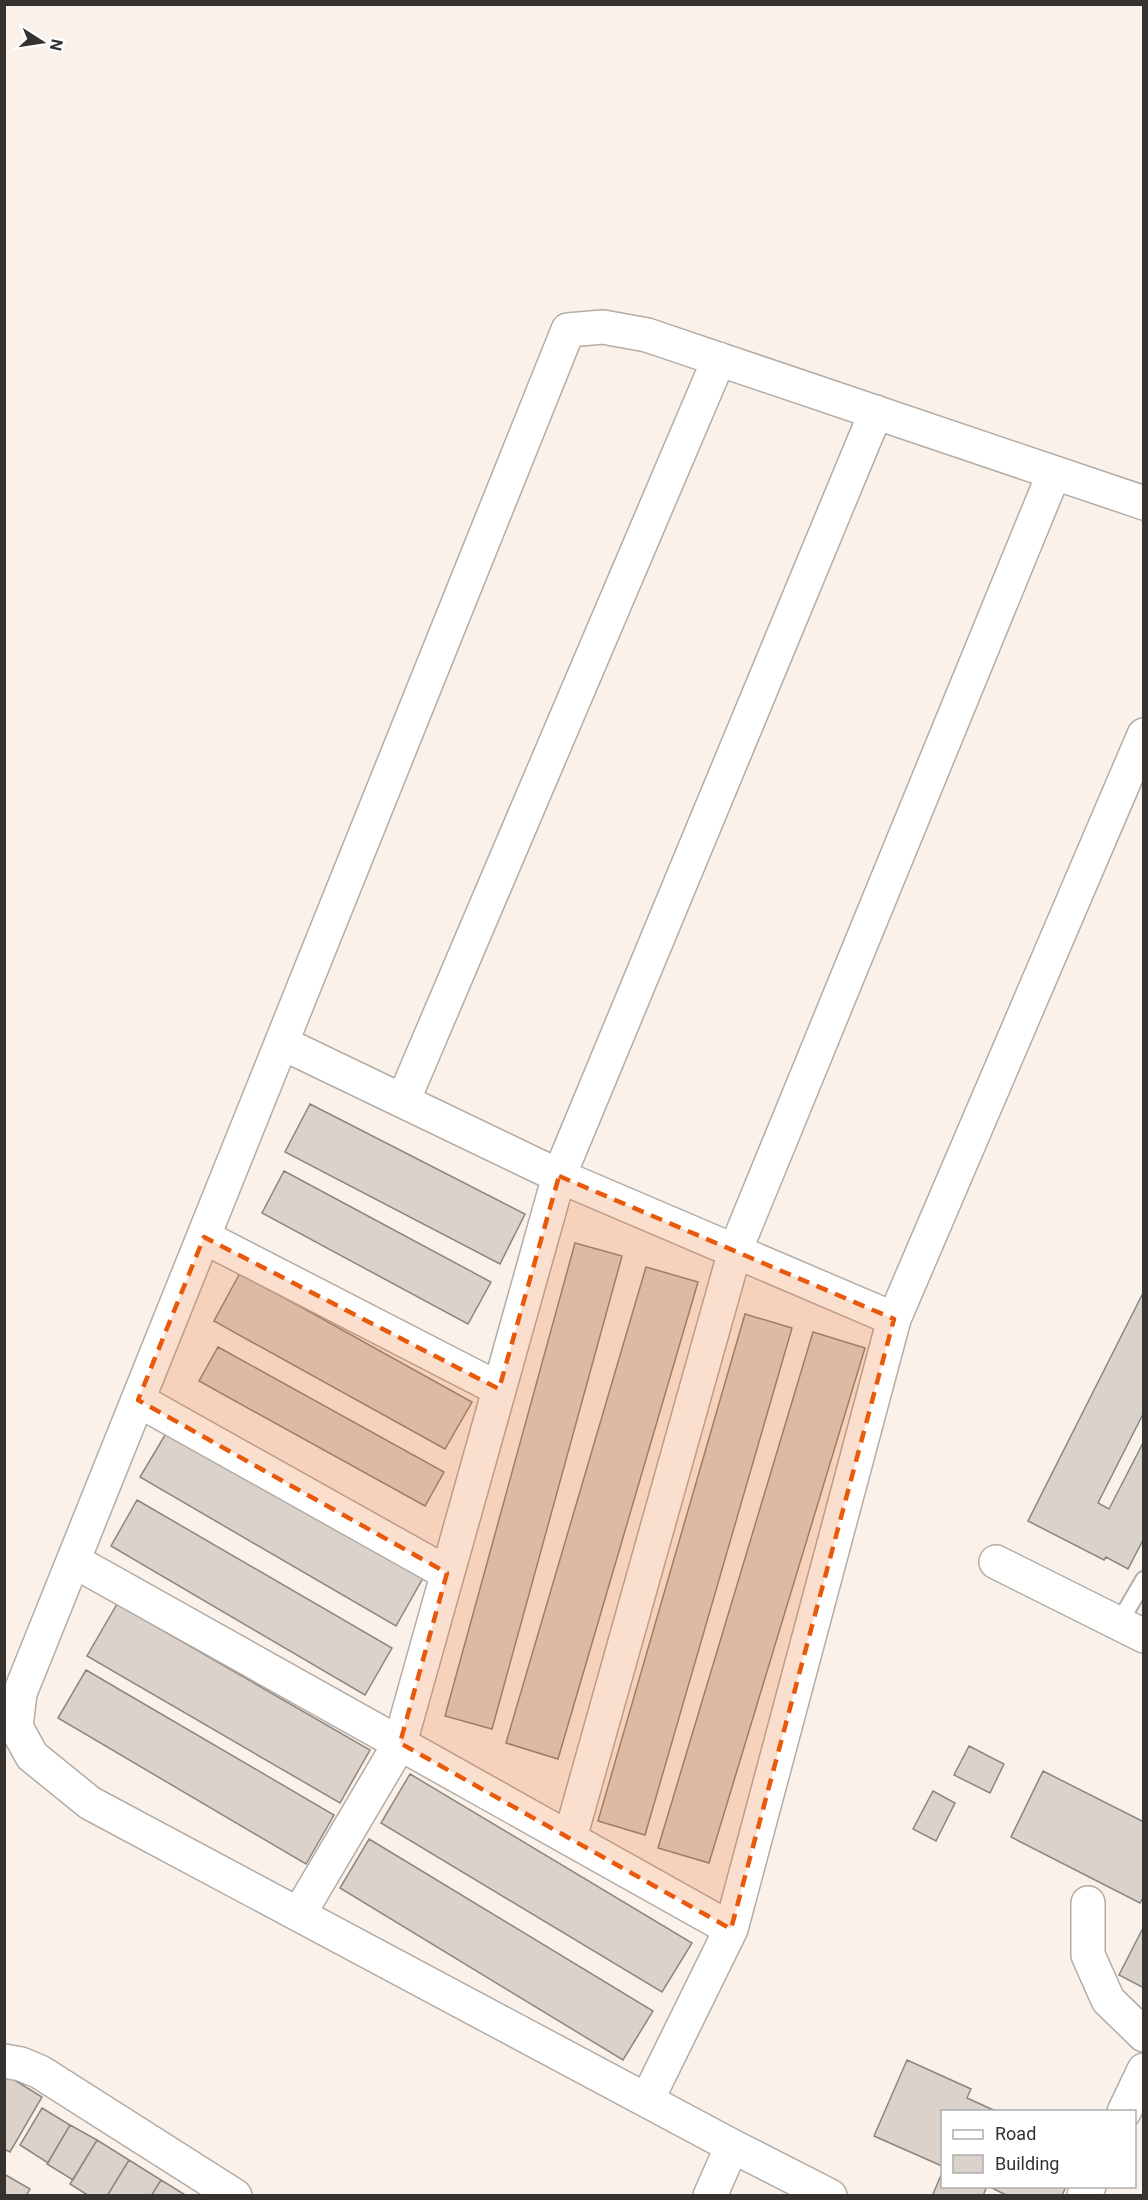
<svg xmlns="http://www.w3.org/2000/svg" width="1148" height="2200" viewBox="0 0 1148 2200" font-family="Roboto,sans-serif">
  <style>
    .building { fill: #dbd3cb; stroke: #8d867f; stroke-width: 1.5 }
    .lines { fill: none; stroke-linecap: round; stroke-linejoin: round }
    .lane-casing { stroke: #b4aca5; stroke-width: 20 }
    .street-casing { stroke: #b4aca5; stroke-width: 36 }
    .lane { stroke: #fff; stroke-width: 16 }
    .street { stroke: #fff; stroke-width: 33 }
    .marked { fill: #e8590c; fill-opacity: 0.2; stroke: #e8590c; stroke-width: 4.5; stroke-dasharray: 12 8; stroke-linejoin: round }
  </style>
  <rect width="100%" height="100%" fill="#faf1ea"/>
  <path class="building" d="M310,1104L525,1214L500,1264L285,1152Z
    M284,1171L491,1282L468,1324L262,1213Z
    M575,1243L622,1256L492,1729L445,1716Z
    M646,1267L698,1282L558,1759L506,1743Z
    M240,1273L472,1402L445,1449L214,1321Z
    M1144,1291V1412L1098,1503L1109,1509L1144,1441V1538L1128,1569L1106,1557L1104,1560L1028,1521Z
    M745,1314L792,1328L645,1835L598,1821Z
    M813,1332L865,1348L709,1863L658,1848Z
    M218,1347L444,1472L425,1506L199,1381Z
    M168,1430L423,1578L396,1626L140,1477Z
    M137,1500L392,1648L365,1695L111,1546Z
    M117,1604L370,1750L340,1803L87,1656Z
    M86,1670L334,1815L306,1864L58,1718Z
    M969,1746L1004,1764L990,1793L954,1775Z
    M1043,1771L1144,1822V1896L1140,1903L1011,1837Z
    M410,1774L692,1943L662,1992L381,1823Z
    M933,1791L955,1803L936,1841L913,1829Z
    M369,1839L653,2011L623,2060L340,1888Z
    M1144,1926V1988L1119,1975Z
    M907,2060L971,2089L967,2098L998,2112H942V2166L874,2136Z
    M8,2076L42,2097L10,2152L4,2149V2082Z
    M42,2108L70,2125L48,2163L20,2145Z
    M70,2125L97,2140L73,2180L47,2164Z
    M97,2140L129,2160L107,2196H89L70,2184Z
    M129,2160L161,2180L151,2196H107Z
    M942,2173V2186H987L983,2196H937L933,2194Z
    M4,2174L30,2189L26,2196H4Z
    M161,2180L187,2196H151Z
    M988,2186H1066L1062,2196H1008Z"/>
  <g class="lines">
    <defs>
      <path id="lane" d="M1119,1623L1144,1580"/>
      <path id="street" d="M282,1043L559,1176L894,1319
        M403,1101L719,359
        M204,1237L499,1389
        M138,1400L447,1573
        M74,1561L731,1929
        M996,1562L1144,1636
        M570,1838L735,1251L1054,473
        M1088,1903V1955L1108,2000L1144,2035
        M299,1914L400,1743L559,1176L876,412
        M4,2061L21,2064L40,2072L235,2196
        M647,2100L731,1929L894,1319L1144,735
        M1124,2112L1144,2070
        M710,2196L732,2146
        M830,2196L732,2146L90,1803L32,1756L16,1727L20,1693L568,330L603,327L647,335L1144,503
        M1084,2196L1089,2186"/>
    </defs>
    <use href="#lane" class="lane-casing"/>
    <use href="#street" class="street-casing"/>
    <use href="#lane" class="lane"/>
    <use href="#street" class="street"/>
  </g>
  <path class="marked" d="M559,1176L894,1319L731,1929L400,1743L447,1573L138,1400L204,1237L499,1389Z"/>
  <rect width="1148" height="2200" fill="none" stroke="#36322f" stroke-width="12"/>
  <rect x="941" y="2110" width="195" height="78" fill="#ffffff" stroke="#afadac" stroke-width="1.5"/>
  <rect x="953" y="2130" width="30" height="9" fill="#ffffff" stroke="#afadac" stroke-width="1.5"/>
  <text x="995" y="2140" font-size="18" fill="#36322f">Road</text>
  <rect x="953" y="2155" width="30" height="18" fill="#dbd3cb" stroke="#afadac" stroke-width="1.5"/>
  <text x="995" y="2170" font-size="18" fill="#36322f">Building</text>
  <g transform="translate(42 42) rotate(102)" stroke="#ffffff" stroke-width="4.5" paint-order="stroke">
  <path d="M0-4.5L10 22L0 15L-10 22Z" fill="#36322f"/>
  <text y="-9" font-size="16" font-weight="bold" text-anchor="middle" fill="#36322f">N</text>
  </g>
</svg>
